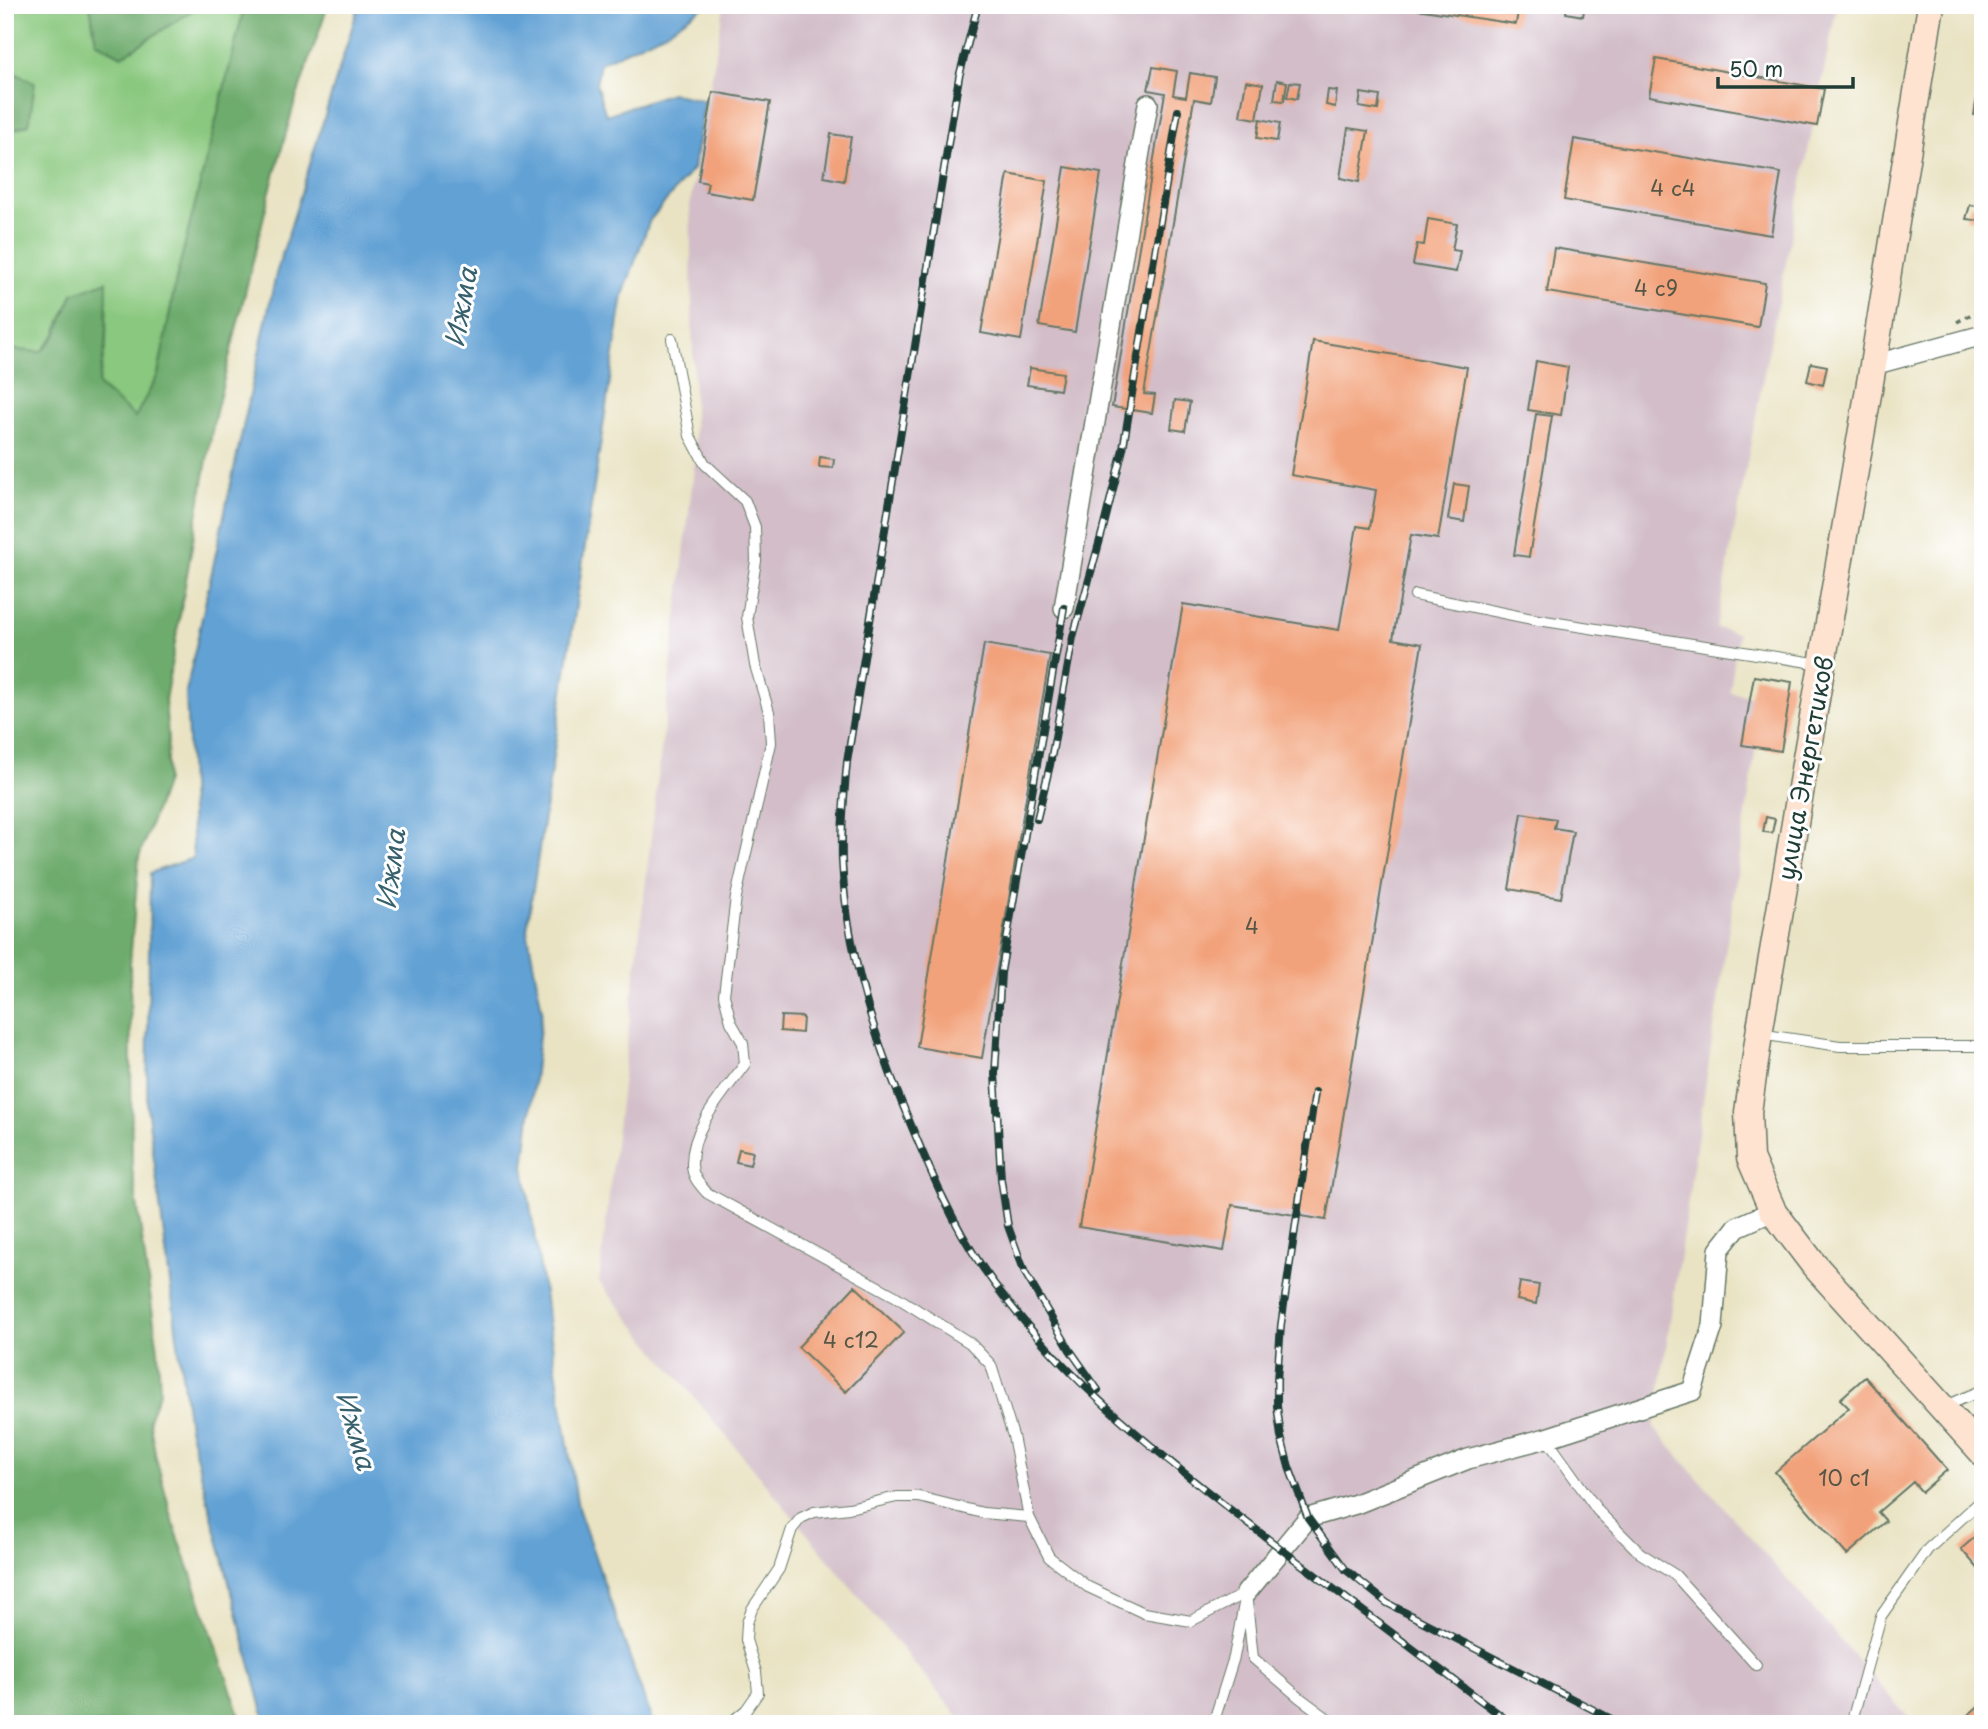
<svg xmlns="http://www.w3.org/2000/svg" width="1988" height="1729" viewBox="0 0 1988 1729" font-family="'Playpen Sans',sans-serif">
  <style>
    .industrial { fill: #d2bdc8 }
    .green { fill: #89c87e; stroke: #548259; stroke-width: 2 }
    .forest { fill: #6eac6d; stroke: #467450; stroke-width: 2 }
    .water { fill: #62a1d4; stroke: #406f84; stroke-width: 2 }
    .building { fill: #f2a27a }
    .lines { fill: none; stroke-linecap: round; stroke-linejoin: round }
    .lane-casing { stroke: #676; stroke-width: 12 }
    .street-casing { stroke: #676; stroke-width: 22 }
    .secondary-casing { stroke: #676; stroke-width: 29 }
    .path { stroke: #676; stroke-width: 3.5; stroke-dasharray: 5 5; stroke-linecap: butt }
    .lane { stroke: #fff; stroke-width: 10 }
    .street { stroke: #fff; stroke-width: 19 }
    .secondary { stroke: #fee3d1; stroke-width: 26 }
    .rail-casing { stroke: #1f3d34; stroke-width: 8 }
    .rail { stroke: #fff; stroke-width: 5; stroke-dasharray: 16; stroke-linecap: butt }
    .labels { text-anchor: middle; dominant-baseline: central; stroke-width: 6; stroke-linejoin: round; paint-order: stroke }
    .number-label { font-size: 21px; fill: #545646 }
    .street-label { font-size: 24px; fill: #1f3d34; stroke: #fff }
    .water-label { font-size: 26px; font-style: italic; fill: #36606c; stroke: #fff }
  </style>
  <rect width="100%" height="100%" fill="#fff"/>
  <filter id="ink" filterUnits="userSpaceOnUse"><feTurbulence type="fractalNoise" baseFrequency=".0143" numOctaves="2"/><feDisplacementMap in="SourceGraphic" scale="14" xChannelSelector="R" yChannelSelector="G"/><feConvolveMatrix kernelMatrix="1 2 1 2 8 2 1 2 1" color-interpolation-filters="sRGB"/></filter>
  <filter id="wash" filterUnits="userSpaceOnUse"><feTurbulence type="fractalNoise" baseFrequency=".00686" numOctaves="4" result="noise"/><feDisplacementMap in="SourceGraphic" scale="28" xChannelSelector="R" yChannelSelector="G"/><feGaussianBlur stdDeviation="1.57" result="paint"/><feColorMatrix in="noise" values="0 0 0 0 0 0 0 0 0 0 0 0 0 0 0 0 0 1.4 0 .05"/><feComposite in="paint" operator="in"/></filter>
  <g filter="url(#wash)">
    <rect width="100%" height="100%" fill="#e9e3c3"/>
    <path class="industrial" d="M724,5H1837L1762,383L1716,628L1738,633L1730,692L1751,696L1742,745L1756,747L1654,1428L1914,1724H964L599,1282L695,460L690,205Z"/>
    <path class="green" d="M5,5H90L96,42L122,56L196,8V5H245L176,280L158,375L135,418L98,385L106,342L73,294L55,335L41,352L5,349V133L29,124L34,84L5,68Z"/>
    <path class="forest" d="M90,5H196V8L122,56L96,42Z
      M245,5H328L293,108L270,191L214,420L165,700L168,739L166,781L139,857L130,963L132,1168L158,1350L160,1391L149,1419L156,1458L174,1525L243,1724H5V349L41,352L56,335L73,294L107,281L106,342L98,385L135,417L158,375L176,280Z
      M5,68L35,83L29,124L5,133Z"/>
    <path class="water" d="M359,5H706L666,32L600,63L596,84L606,115L671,93L705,101L693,169L650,220L623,295L527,929L542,1010L524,1167L578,1508L653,1724H266L189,1428L147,1106L150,873L193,858L186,692L276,274Z"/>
    <g id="blocks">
      <path class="building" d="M1390,5H1519L1516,24Z
        M1567,5H1585L1583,16L1566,13Z
        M1656,59L1824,89L1817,126L1649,96Z
        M1153,67L1177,71L1173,95L1186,97L1190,73L1215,77L1211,102L1194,99L1144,394L1155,395L1152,413L1112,407L1165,93L1148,90Z
        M1277,80L1287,82L1284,101L1274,100Z
        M1246,81L1263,84L1257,119L1240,116Z
        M1290,82L1300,83L1297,99L1287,97Z
        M1328,90L1337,91L1335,107L1326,105Z
        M713,92L770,102L753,200L706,192L708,183L698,181Z
        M1361,93L1380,96L1378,110L1359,107Z
        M1977,97H1983V117L1974,115Z
        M1260,119L1280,123L1277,141L1257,138Z
        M1348,128L1368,131L1359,182L1340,178Z
        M831,134L851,137L844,181L824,177Z
        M1574,139L1781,173L1771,235L1564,200Z
        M1065,167L1101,173L1075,332L1039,326Z
        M1008,174L1047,181L1021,340L981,333Z
        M1970,205L1983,207V221L1966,219Z
        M1428,219L1457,224L1452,250L1460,251L1456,272L1413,265L1417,244L1424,245Z
        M1554,248L1765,283L1758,327L1547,292Z
        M1313,341L1467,367L1438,539L1411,535L1393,639L1422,644L1326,1220L1232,1205L1224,1251L1079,1227L1183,604L1339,630L1357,526L1370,528L1376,490L1291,475Z
        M1536,361L1568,367L1561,415L1528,410Z
        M1811,363L1827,366L1823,385L1807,381Z
        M1030,368L1063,373L1060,390L1027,385Z
        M1175,400L1190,402L1185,431L1171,429Z
        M1536,414L1552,416L1529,557L1514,555Z
        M820,457L834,459L833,468L819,467Z
        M1454,484L1469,486L1464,522L1448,519Z
        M984,644L1050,655L982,1058L917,1047Z
        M1754,676L1792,682L1781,751L1742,745Z
        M1522,813L1556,819L1554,828L1573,831L1561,898L1509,889Z
        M1766,817L1775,819L1772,833L1763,832Z
        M781,1016L803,1017L802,1033L780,1031Z
        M739,1149L753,1152L750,1165L736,1162Z
        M1520,1282L1539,1285L1536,1304L1517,1300Z
        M855,1286L904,1332L846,1392L798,1347Z
        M1865,1377L1947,1470L1922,1492L1913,1482L1878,1512L1886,1521L1847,1555L1775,1472L1849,1408L1840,1399Z
        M1983,1530V1574L1961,1549Z
        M1983,1702V1724H1973L1966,1717Z"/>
    </g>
  </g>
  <g filter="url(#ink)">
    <use href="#blocks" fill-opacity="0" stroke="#676" stroke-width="2"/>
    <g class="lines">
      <defs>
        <path id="lane" d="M672,339L690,436L705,464L745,501L755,527L756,561L747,617L755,665L769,712L771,743L736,897L724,995L731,1022L743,1043L745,1064C724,1093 691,1127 692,1165C692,1177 700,1185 707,1193L895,1296L970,1343L991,1365L1013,1436L1029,1517L1049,1557L1088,1587L1144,1613L1191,1621L1246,1593
          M1415,595L1532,619L1821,664
          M1759,1034L1840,1046H1983
          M1945,1406L1983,1390
          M1546,1438L1598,1511L1640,1553L1675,1575L1756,1665
          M1246,1593L1253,1658L1300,1698L1335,1724
          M729,1724L746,1710L758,1693L756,1672L746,1640L747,1623L752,1609L779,1569L792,1529L801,1518L814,1512L849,1508L897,1497H919L983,1513L1029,1517
          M1213,1724L1234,1657L1244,1604
          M1851,1724L1881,1616L1928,1549L1983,1499"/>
        <path id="street" d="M1873,365L1983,335
          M1064,608L1148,104
          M1246,1593L1308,1518L1356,1504L1468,1459L1546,1438L1692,1391L1713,1326L1719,1250L1737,1227L1773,1211"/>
        <path id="secondary" d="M1931,5L1873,365L1759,1034L1748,1112L1750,1158L1773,1211L1814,1265L1983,1453"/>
      </defs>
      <use href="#lane" class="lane-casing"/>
      <use href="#street" class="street-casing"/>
      <use href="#secondary" class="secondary-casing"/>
      <path class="path" d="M1957,322L1983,308"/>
      <use href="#lane" class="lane"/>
      <use href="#street" class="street"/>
      <use href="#secondary" class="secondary"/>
      <defs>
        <path id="rail" d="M978,5L959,77L847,762C844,795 841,828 842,861C846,943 870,1025 901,1101C924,1156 949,1219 983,1268C1054,1371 1152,1449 1250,1525C1337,1592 1425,1658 1512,1724
          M1064,608L1001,973L995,1074L1001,1179L1008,1226L1025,1273L1035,1290L1070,1350L1098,1390
          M1037,819L1050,765L1073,637L1103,529L1123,449L1178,111
          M1315,1092L1281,1325L1277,1380V1406L1281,1437L1289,1467L1308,1518L1346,1570L1387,1603L1621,1724"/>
      </defs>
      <use href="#rail" class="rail-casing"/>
      <use href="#rail" class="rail"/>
    </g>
  </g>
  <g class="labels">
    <g class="number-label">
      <text x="1673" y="187">4 с4</text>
      <text x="1656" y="287">4 с9</text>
      <text x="1252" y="925">4</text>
      <text x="851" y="1339">4 с12</text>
      <text x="1844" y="1477">10 с1</text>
    </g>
    <g class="street-label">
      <text transform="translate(1804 768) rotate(-80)">улица Энергетиков</text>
    </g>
    <g class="water-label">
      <text transform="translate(460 307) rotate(-80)">Ижма</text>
      <text transform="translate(390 869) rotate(-83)">Ижма</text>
      <text transform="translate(357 1430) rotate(74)">Ижма</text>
    </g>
  </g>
  <rect width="1988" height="1729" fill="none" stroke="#fff" stroke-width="28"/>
  <path d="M1718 77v10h135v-10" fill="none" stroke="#1f3d34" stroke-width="3.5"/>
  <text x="1729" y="77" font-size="21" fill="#1f3d34" stroke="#ffffff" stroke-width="5" paint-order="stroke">50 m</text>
</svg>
